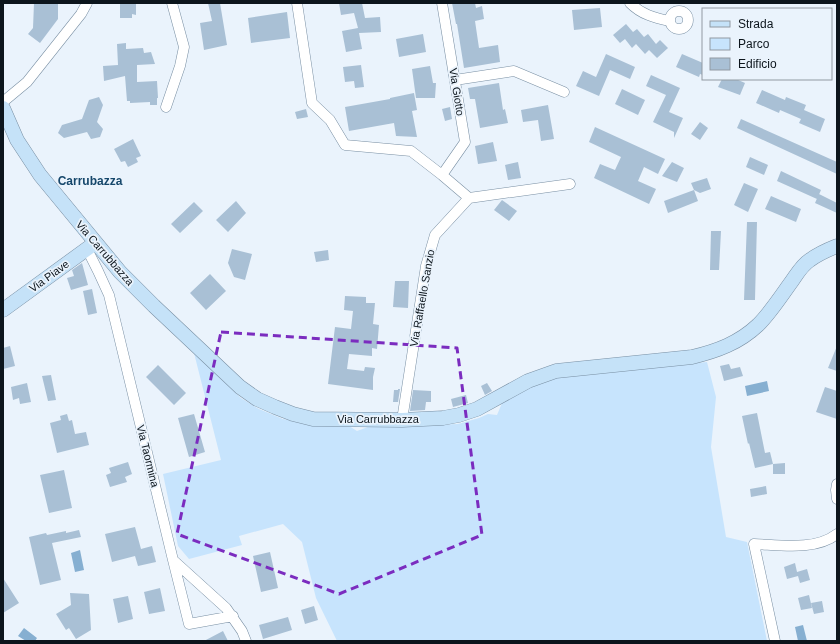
<svg xmlns="http://www.w3.org/2000/svg" width="840" height="644" viewBox="0 0 840 644" font-family="Helvetica,sans-serif">
  <style>
    .green { fill: #c7e4fd }
    .water { fill: #86afd1 }
    .building { fill: #a9c0d5 }
    .lines { fill: none; stroke-linecap: round; stroke-linejoin: round }
    .street-casing { stroke: #798fa3; stroke-width: 11 }
    .secondary-casing { stroke: #798fa3; stroke-width: 15 }
    .street { stroke: #fff; stroke-width: 10 }
    .secondary { stroke: #c5e2f8; stroke-width: 14 }
    .marked { fill: none; stroke: #7b2cbf; stroke-width: 3; stroke-dasharray: 8 5; stroke-linejoin: round }
    .labels { text-anchor: middle; dominant-baseline: central; stroke-width: 3.5; stroke-linejoin: round; paint-order: stroke }
    .street-label { font-size: 11px; fill: #0c151c; stroke: #eaf3fc }
    .neighbourhood-label { font-size: 12px; font-weight: bold; fill: #16476b; stroke: #eaf3fc }
  </style>
  <rect width="100%" height="100%" fill="#eaf3fc"/>
  <path class="green" d="M194,353L241,398L259,409L283,419L303,423L349,426L357,431L368,427L458,424L479,418L488,414L497,415L502,403L541,381L561,376L707,362L716,397L711,447L726,537L747,542L767,641H337L316,598L302,542L283,524L239,536L242,545L189,559L178,546L163,474L221,460Z"/>
  <path class="water" d="M767,381L769,391L747,396L745,386Z
    M80,550L84,570L75,572L71,553Z
    M803,625L807,641H798L795,627Z
    M24,628L37,638L35,641H26L18,636Z"/>
  <path class="building" d="M34,3H58V19L40,43L28,34L33,28Z
    M120,3H136V15L132,14V18H120Z
    M208,3H220L227,45L204,50L200,23L212,21Z
    M339,3H362L365,18L380,17L381,32L359,33L362,49L346,52L342,31L358,28L354,13L341,15Z
    M452,3H475L476,8L482,6L484,19L475,21L479,48L498,45L500,62L464,68L457,24H456Z
    M600,8L602,27L574,30L572,10Z
    M287,12L290,38L251,43L248,18Z
    M626,24L633,32L637,29L644,37L648,34L656,44L660,40L668,48L657,58L649,50L645,54L636,44L632,48L625,39L620,43L613,35Z
    M423,34L426,52L399,57L396,39Z
    M126,43V49L143,48L144,53L151,52L155,64L137,65V82L157,81L158,98H157V105H150V102L130,103V101H127L125,76L104,81L103,66L118,65L117,44Z
    M606,54L635,67L630,79L610,70L599,96L576,86L583,71L596,77Z
    M682,54L703,63V75L700,74L699,77L676,67Z
    M361,65L364,87L355,88L354,81L345,82L343,67Z
    M430,66L433,83H436L435,98H416L412,69Z
    M651,75L680,88L669,112L683,118L674,138V132L653,122L666,95L646,86Z
    M722,79H736L745,83L740,95L718,87Z
    M499,83L503,110L505,109L508,123L480,128L475,99H470L468,88Z
    M622,89L645,100L638,115L615,104Z
    M762,90L785,100L786,97L806,105L804,110L825,119L820,132L799,123L801,119L780,110L779,113L756,103Z
    M414,93L417,110L412,111L417,137L396,136L394,123L349,131L345,107L390,99V98Z
    M99,97L103,105L97,122L103,129L100,137L91,139L87,132L64,138L58,133L62,125L82,119L89,100Z
    M548,105L554,139L541,141L538,120L523,122L521,110Z
    M450,107L452,119L445,121L442,109Z
    M306,109L308,117L297,119L295,112Z
    M741,119L837,162V174L737,128Z
    M700,122L708,128L700,140L691,134Z
    M595,127L665,159L658,174L644,167L638,181L656,189L649,204L594,178L600,164L615,170L621,157L589,142Z
    M133,139L141,156L136,158L138,162L128,167L125,161L121,162L114,149Z
    M493,142L497,161L478,164L475,146Z
    M750,157L768,165L764,175L746,167Z
    M518,162L521,178L508,180L505,165Z
    M672,162L684,168L677,182L662,176Z
    M781,171L821,190L817,199L777,181Z
    M707,178L711,189L700,193L694,190L691,183Z
    M744,183L758,189L748,212L734,205Z
    M694,190L698,201L668,213L664,201Z
    M819,194L837,203V213L815,203Z
    M771,196L801,209L796,222L765,209Z
    M502,200L517,211L509,221L494,210Z
    M236,201L246,213L228,232L216,220Z
    M194,202L203,211L180,233L171,224Z
    M747,222H757L755,300H744Z
    M711,231H721L719,270H710Z
    M232,249L252,254L245,280L234,277L228,263Z
    M328,250L329,260L316,262L314,252Z
    M82,263L88,285L71,290L67,278L74,276L72,270Z
    M210,274L226,291L206,310L190,293Z
    M395,281H409L408,308L393,307Z
    M92,289L97,313L88,315L83,291Z
    M345,296L366,297V303H375L373,324L379,325L377,349L372,348V356L349,354L347,369L364,371L365,367L375,368L373,377V390L328,384L335,327L351,329L353,311L344,310Z
    M10,346L15,366L3,369V348Z
    M837,346V371L828,368Z
    M729,364L731,369L740,367L743,376L724,381L720,366Z
    M158,365L186,393L174,405L146,377Z
    M51,375L56,400L48,401L42,376Z
    M27,383L31,402L20,404L19,398L13,400L11,387Z
    M487,383L492,391L485,395L481,386Z
    M825,387L837,391V419L816,412Z
    M398,389H400L398,402H393L394,390H398Z
    M413,390L431,391V402H426L425,410L410,411Z
    M466,395L468,403L453,407L451,399Z
    M757,413L765,453L770,452L773,464L755,468L749,443L748,444L742,416Z
    M67,414L69,421L72,420L75,434L86,432L89,445L57,453L50,423L61,420L60,416Z
    M194,414L205,452L189,457L178,418Z
    M128,462L132,474L125,477L127,482L110,487L106,475L111,473L109,468Z
    M785,463V474H773V464Z
    M64,470L72,508L49,513L40,475Z
    M766,486L767,494L751,497L750,489Z
    M135,527L141,549L152,546L156,562L138,566L135,556L112,562L105,534Z
    M79,530L81,537L52,543L61,580L40,585L29,537L46,533L47,535L66,531V533Z
    M270,552L278,588L261,592L253,556Z
    M795,563L797,572L807,569L810,580L800,583L798,576L787,579L784,567Z
    M3,578L19,603L3,613Z
    M160,588L165,611L149,614L144,592Z
    M70,593L89,594L91,630L76,639L69,628L66,630L56,614L71,605Z
    M809,595L812,608L801,610L798,598Z
    M128,596L133,619L118,623L113,599Z
    M822,601L824,612L814,614L811,603Z
    M314,606L318,620L305,624L301,610Z
    M288,617L292,630L263,639L259,625Z
    M223,631L228,641H204Z"/>
  <g class="lines">
    <defs>
      <path id="street" d="M297,3L312,103L330,120L345,145L411,151L442,175L469,198L435,235L426,266L402,420
        M630,3C641,14 654,18 670,21
        M670 20a9 9 0 1 1 18 0a9 9 0 1 1-18 0Z
        M455,80L514,71L564,92
        M3,102L27,82L81,14L87,3
        M166,107L180,66L184,47L172,3
        M442,175L465,142L442,3
        M469,198L570,184
        M87,249L98,271L109,295L173,560L226,608L242,631L246,641
        M837,484L836,490L837,499
        M173,560L189,624L233,616
        M775,641L754,544C780,545 815,551 837,534"/>
      <path id="secondary" d="M3,108L17,140L40,175L120,272L154,306L240,387L257,399L275,407L293,414L313,419L402,420L443,418L459,415L477,409L528,381L556,371L692,357C717,351 739,343 758,325C771,312 781,296 792,281C797,274 802,265 810,260C818,254 827,250 837,246
        M3,310L95,243"/>
    </defs>
    <use href="#street" class="street-casing"/>
    <use href="#secondary" class="secondary-casing"/>
    <use href="#street" class="street"/>
    <use href="#secondary" class="secondary"/>
  </g>
  <path class="marked" d="M221,332L457,348L482,535L339,594L177,534Z"/>
  <g class="labels">
    <g class="street-label">
      <text transform="translate(457 92) rotate(81)">Via Giotto</text>
      <text transform="translate(105 253) rotate(49)">Via Carrubbazza</text>
      <text transform="translate(49 276) rotate(-36)">Via Piave</text>
      <text transform="translate(422 298) rotate(-80)">Via Raffaello Sanzio</text>
      <text x="378" y="419">Via Carrubbazza</text>
      <text transform="translate(148 456) rotate(76)">Via Taormina</text>
    </g>
    <g class="neighbourhood-label">
      <text x="90" y="181">Carrubazza</text>
    </g>
  </g>
  <rect width="840" height="644" fill="none" stroke="#0c151c" stroke-width="8"/>
  <rect x="702" y="8" width="130" height="72" fill="#eaf3fc" stroke="#919aa2"/>
  <rect x="710" y="21" width="20" height="6" fill="#c5e2f8" stroke="#919aa2"/>
  <text x="738" y="28" font-size="12" fill="#0c151c">Strada</text>
  <rect x="710" y="38" width="20" height="12" fill="#c7e4fd" stroke="#919aa2"/>
  <text x="738" y="48" font-size="12" fill="#0c151c">Parco</text>
  <rect x="710" y="58" width="20" height="12" fill="#a9c0d5" stroke="#919aa2"/>
  <text x="738" y="68" font-size="12" fill="#0c151c">Edificio</text>
</svg>
